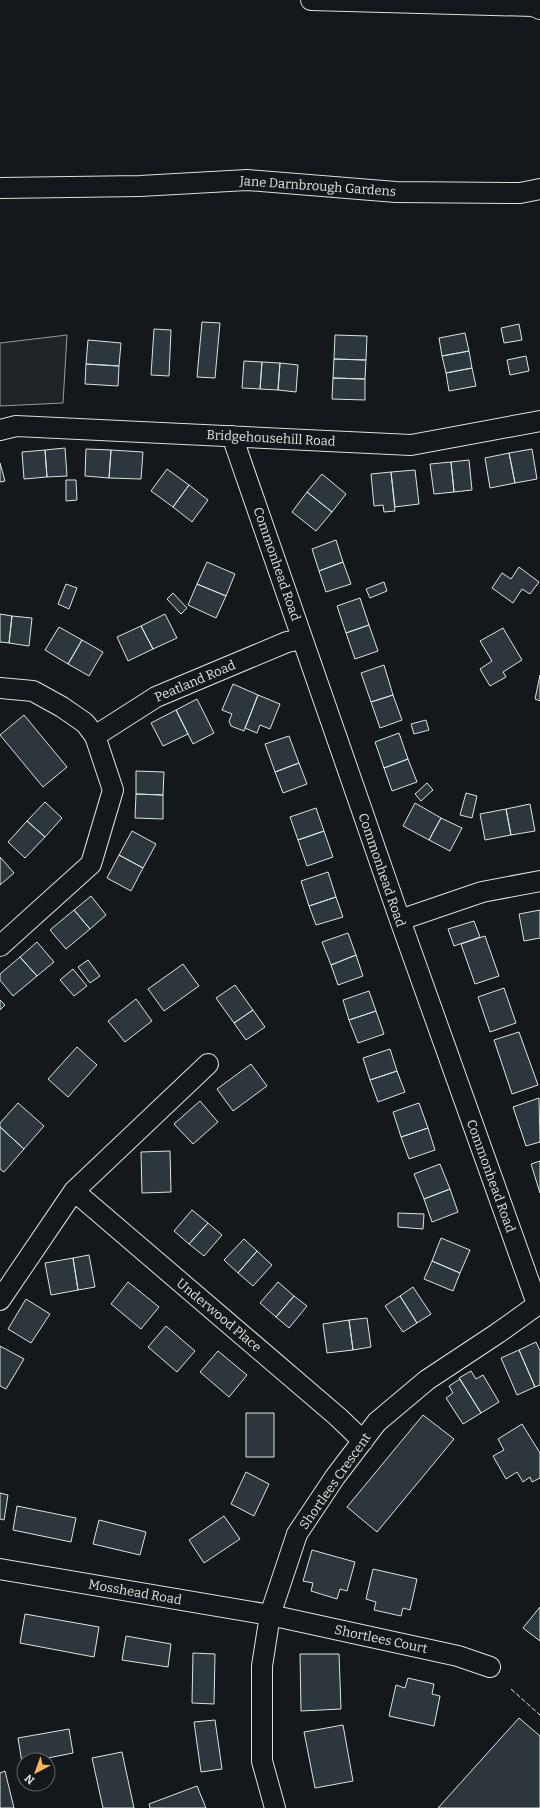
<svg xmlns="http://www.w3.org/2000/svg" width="540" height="1808" viewBox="0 0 540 1808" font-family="Bitter,serif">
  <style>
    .green { fill: #202428; stroke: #939e99 }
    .building { fill: #2c363c; stroke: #d8e6dc }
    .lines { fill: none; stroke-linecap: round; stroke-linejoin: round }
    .street-casing { stroke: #d8e6dc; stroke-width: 22 }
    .street { stroke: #14181c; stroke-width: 20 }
    .fence { stroke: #d8e6dc; stroke-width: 1; stroke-dasharray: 5 2; stroke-linecap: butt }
    .labels { text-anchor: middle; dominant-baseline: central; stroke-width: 3; stroke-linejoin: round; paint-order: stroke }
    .street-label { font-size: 13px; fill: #d8e6dc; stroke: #14181c }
  </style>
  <rect width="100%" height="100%" fill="#14181c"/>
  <path class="green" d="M67,335L63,403L0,406V343Z"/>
  <path class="building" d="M202,322L220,323L215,378L197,377Z
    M519,324L522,340L504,343L501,328Z
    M154,329L171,330L169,376L151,375Z
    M465,333L469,351L442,356L439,338Z
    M335,335L367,336L366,360L334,359Z
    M88,340L121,343L119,366L86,364Z
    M469,351L472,368L446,373L442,356Z
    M526,356L529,371L510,375L507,360Z
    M334,359L366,360L365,379L333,378Z
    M244,361L262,362L260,389L242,388Z
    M262,362L280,363L278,390L260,389Z
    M280,363L298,365L296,392L278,390Z
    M86,364L119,366L118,386L85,384Z
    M472,368L476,386L449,391L446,373Z
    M333,378L365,379V400L332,399Z
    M65,448L67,476L47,477L45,450Z
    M86,449L111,450L109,478L85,476Z
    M532,449L537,479L515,483L509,453Z
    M45,450L47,477L24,479L22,452Z
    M111,450L143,452L141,479L109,478Z
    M509,453L515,483L490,488L485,458Z
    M469,460L472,490L454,492L451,462Z
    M451,462L454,492L434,494L430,464Z
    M0,463L5,481L0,482Z
    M167,469L189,485L173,507L151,491Z
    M415,470L419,504L395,507L391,472Z
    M391,472L395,511L384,512L383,505L374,506L371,474Z
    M322,474L346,494L332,512L307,492Z
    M66,480H76L77,500L66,501Z
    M189,485L208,500L192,522L173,507Z
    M307,492L332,512L316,531L292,512Z
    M336,540L343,562L319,571L312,549Z
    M207,562L235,574L226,596L197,584Z
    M343,562L351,584L326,592L319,571Z
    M519,567L539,582L530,594L522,589L513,603L492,588L502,573L511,579Z
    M384,582L387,591L370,598L366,589Z
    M66,584L77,588L69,609L58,604Z
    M197,584L226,596L216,618L188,605Z
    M173,593L187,608L181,614L167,599Z
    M360,598L369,625L346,633L337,606Z
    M0,614L12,616L9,643L0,642Z
    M165,614L177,638L153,649L141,626Z
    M12,616L32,618L29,646L9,643Z
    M369,625L378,651L355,659L346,633Z
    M141,626L153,649L128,661L117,637Z
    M59,627L82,640L68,664L45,650Z
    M503,628L522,660L503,672L506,677L490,686L480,669L492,661L480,641Z
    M82,640L103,652L89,676L68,664Z
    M384,665L393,695L371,702L361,673Z
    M540,675V701L535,699Z
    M233,684L258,695L244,731L231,726L229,721L232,714L222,710Z
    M258,695L280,704L270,729L260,725L257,733L245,728Z
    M393,695L402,720L380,728L371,702Z
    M197,699L214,733L193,744L176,710Z
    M176,710L188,734L163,746L151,723Z
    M24,715L67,767L43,787L0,735Z
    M426,720L429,730L414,734L411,724Z
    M399,733L408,759L384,768L375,742Z
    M289,736L299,763L275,772L265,744Z
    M408,759L417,782L392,791L384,768Z
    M299,763L307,784L283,793L275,772Z
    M136,771L164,772L163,795L136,794Z
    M427,783L433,790L421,801L415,794Z
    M466,793L477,796L472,818L460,815Z
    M136,794L163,795V819L135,818Z
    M45,802L62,818L45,837L27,821Z
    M415,803L441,818L429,840L403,826Z
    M530,804L535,831L511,835L506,809Z
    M316,808L324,831L298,840L290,817Z
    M506,809L511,835L485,840L480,814Z
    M441,818L462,828L450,851L429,840Z
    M27,821L45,837L25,858L8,842Z
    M132,831L156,844L143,868L119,855Z
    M324,831L333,857L307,866L298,840Z
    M119,855L143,868L131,891L107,878Z
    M0,857L14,873L0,885Z
    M328,872L336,897L309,906L301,881Z
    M91,896L106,915L90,929L74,910Z
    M336,897L343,917L316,925L309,906Z
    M74,910L90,929L66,949L50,930Z
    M540,910V938L524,941L519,914Z
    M474,921L480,937L454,946L448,929Z
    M348,933L356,955L331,965L322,942Z
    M485,936L499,976L475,984L461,944Z
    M37,942L54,962L37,976L20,957Z
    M356,955L363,976L338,985L331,965Z
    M20,957L37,976L13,996L0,980V974Z
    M88,960L100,976L90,983L78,967Z
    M183,964L199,986L164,1011L148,989Z
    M73,969L87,986L74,996L60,980Z
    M235,985L253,1010L234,1023L216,998Z
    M504,988L516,1023L490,1032L478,997Z
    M369,991L376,1011L349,1020L343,1000Z
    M136,999L152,1021L125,1042L108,1021Z
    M0,1000L5,1005L0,1010Z
    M253,1010L265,1027L246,1040L234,1023Z
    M376,1011L384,1034L358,1043L349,1020Z
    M519,1032L538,1085L512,1094L494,1040Z
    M77,1047L97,1065L68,1097L48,1079Z
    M390,1049L397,1071L370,1080L363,1058Z
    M251,1064L267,1086L233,1111L217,1089Z
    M397,1071L405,1092L378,1102L370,1080Z
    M539,1098L540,1142L526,1146L513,1107Z
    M200,1101L218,1122L193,1144L174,1124Z
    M18,1103L44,1126L24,1149L0,1127V1123Z
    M419,1103L428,1128L401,1137L393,1112Z
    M0,1127L24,1149L4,1172L0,1169Z
    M428,1128L435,1150L409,1159L401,1137Z
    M170,1151L171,1192L142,1193L141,1152Z
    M540,1161V1193L531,1164Z
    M440,1164L450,1189L424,1199L414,1174Z
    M450,1189L458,1212L432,1222L424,1199Z
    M192,1210L208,1223L189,1244L174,1231Z
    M398,1213L424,1214L423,1229L398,1227Z
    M208,1223L222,1235L204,1256L189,1244Z
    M441,1238L470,1250L460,1273L432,1261Z
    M244,1239L257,1251L238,1273L224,1260Z
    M257,1251L272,1265L253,1286L238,1273Z
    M89,1255L95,1287L78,1290L73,1258Z
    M73,1258L78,1290L51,1295L45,1263Z
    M432,1261L460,1273L453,1291L424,1279Z
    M128,1282L159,1307L141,1329L111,1304Z
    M278,1282L294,1296L276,1317L260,1303Z
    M413,1287L431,1314L417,1323L400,1296Z
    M294,1296L307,1306L289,1328L276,1317Z
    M400,1296L417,1323L403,1332L385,1306Z
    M26,1299L50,1314L31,1343L8,1329Z
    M367,1318L371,1347L353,1350L349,1320Z
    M349,1320L353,1350L327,1353L323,1324Z
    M166,1326L195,1351L177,1372L148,1347Z
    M536,1342L540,1351V1385L535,1387L519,1350Z
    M0,1346L24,1359L6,1389L0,1386Z
    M519,1350L535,1387L517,1395L501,1358Z
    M218,1351L247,1375L229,1397L200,1372Z
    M471,1371L476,1379L483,1375L499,1402L481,1413L459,1378Z
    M460,1379L481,1413L463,1424L446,1398L453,1393L449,1386Z
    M246,1413H274V1457H246Z
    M423,1415L454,1439L377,1532L347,1507Z
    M522,1424L540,1453V1478L532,1482L530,1477L523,1482L517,1472L506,1479L493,1456L504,1450L498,1439Z
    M246,1472L269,1484L254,1516L231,1504Z
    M0,1493L8,1495L4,1520L0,1519Z
    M17,1506L76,1518L71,1542L13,1530Z
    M224,1516L240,1539L204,1563L189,1540Z
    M99,1520L146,1532L140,1555L93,1544Z
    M312,1550L355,1562L347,1591L340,1589L337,1599L311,1591L313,1583L303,1581Z
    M373,1569L417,1579L410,1610L403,1608L401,1616L374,1610L376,1602L366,1599Z
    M540,1607V1641L523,1628Z
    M25,1614L99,1627L94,1657L20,1643Z
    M126,1636L171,1644L168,1667L122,1660Z
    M193,1653L215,1654L214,1704L192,1703Z
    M300,1654H339L341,1709L301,1711Z
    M408,1678L434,1684L432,1694L440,1696L434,1726L389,1716L396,1685L405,1688Z
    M519,1718L540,1736V1808H438Z
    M215,1720L222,1769L201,1772L194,1722Z
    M343,1725L353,1781L315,1788L304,1732Z
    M69,1729L73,1753L38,1760H24V1763H22L18,1738Z
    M122,1752L134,1808H103L92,1758Z
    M5,1771L14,1808H0V1773Z
    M197,1786L206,1808H150L149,1804Z"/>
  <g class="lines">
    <defs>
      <path id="street" d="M311,0L533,6L540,9
        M0,188L140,186L247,180L396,192L520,193L540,189
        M0,430L16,426L411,445L540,421
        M232,436L400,920L537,1304
        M0,688L33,691L62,707L85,723L95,736L113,790L91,864L0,946
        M95,736L156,697L287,642L302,639
        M400,920L482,892L540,881
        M74,1191L338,1417L363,1441
        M0,1300L74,1191L208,1064
        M0,1569L270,1615L458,1656L490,1667
        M275,1808L262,1761V1666L270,1615L297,1534L335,1477L377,1422L427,1380L498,1333L540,1303"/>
    </defs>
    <use href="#street" class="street-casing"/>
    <use href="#street" class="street"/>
    <path class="fence" d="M511,1689L540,1715"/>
  </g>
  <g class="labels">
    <g class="street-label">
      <text transform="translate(318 186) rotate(4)">Jane Darnbrough Gardens</text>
      <text transform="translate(271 438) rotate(3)">Bridgehousehill Road</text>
      <text transform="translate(277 564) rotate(71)">Commonhead Road</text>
      <text transform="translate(195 681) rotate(-23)">Peatland Road</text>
      <text transform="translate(382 870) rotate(71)">Commonhead Road</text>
      <text transform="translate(491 1176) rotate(70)">Commonhead Road</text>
      <text transform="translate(219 1315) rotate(40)">Underwood Place</text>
      <text transform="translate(335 1481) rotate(-55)">Shortlees Crescent</text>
      <text transform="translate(135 1592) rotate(10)">Mosshead Road</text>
      <text transform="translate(381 1639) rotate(12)">Shortlees Court</text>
    </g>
  </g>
  <g transform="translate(36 1772) rotate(221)"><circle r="19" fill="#14181c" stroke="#626a69"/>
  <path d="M0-3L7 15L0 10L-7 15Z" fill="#ffb74d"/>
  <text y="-6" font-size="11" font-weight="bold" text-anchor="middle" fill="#d8e6dc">N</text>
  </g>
</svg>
